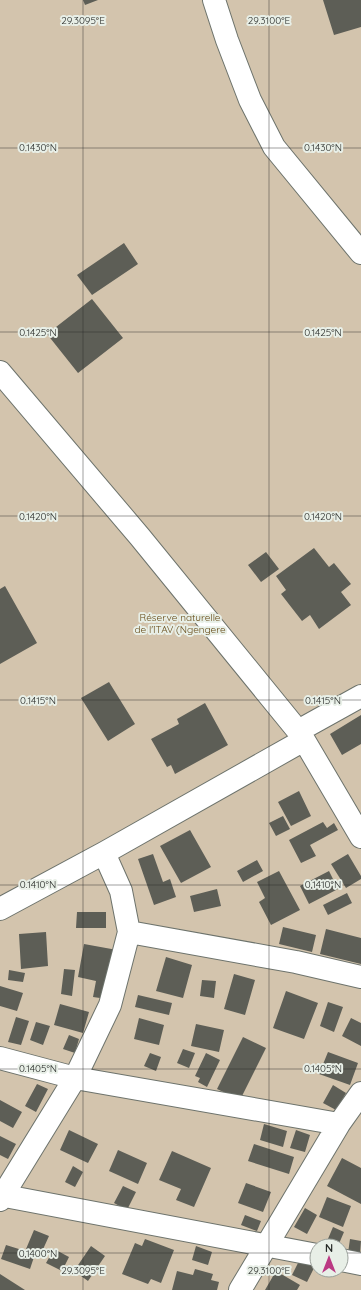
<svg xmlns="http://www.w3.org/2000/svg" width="361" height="1290" viewBox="0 0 361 1290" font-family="Quicksand,sans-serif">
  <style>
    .green { fill: #d3c4ad; fill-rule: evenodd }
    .building { fill: #5d5e56 }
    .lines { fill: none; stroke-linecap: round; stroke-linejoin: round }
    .minor-casing { stroke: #6d736c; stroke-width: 24 }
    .minor { stroke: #fff; stroke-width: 22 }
    .ticks { fill: none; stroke: #282b28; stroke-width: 1; stroke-opacity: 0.45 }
    .labels { text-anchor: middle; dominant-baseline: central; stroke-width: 4; stroke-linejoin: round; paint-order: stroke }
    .park-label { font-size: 10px; fill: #664b17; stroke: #e8efe7 }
    .ticks-label { font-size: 10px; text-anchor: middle; fill: #282b28; stroke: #e8efe7; stroke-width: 4; stroke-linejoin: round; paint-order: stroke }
  </style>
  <rect width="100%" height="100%" fill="#e8efe7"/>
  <path class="green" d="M0,0H361V1290H0ZM317,1246H341V1270H317Z"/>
  <path class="building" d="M83,0H98L85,5Z
    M323,0H361V27L334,35Z
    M124,243L138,264L92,295L77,275Z
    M92,299L123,338L78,373L47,334Z
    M314,548L329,567L334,563L351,584L341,592L351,605L319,629L310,615L302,621L281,594L286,590L276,576Z
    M266,552L279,569L261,582L248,565Z
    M5,586L37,643L0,664V589Z
    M109,682L135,724L108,741L81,698Z
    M205,703L228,745L175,774L171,765L167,767L151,739L179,724L177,719Z
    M361,715V744L342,755L330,734Z
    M299,791L311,816L291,826L278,802Z
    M283,816L290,829L276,836L269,823Z
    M323,822L327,828L334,823L338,830L310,845L316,856L301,863L289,840Z
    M190,830L211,867L181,883L160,846Z
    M153,854L163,882L170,879L176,897L154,905L138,859Z
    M348,854L361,876V879L346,888L331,864Z
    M257,860L263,871L243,882L237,871Z
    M279,871L300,910L271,925L259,902L265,898L257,882Z
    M329,871L338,889L309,904L300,886Z
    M217,889L221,906L194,912L190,896Z
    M347,893L352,903L328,915L323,905Z
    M77,912H106V928H76Z
    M283,927L316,935L312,952L279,944Z
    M326,929L361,938V964L320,954Z
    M46,932L48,966L21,969L19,934Z
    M84,944L117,950L107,999L93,997L96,981L78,977Z
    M166,957L192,965L183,998L156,991Z
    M64,969L75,970L72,996L61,994Z
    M9,970L25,973L23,982L8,980Z
    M234,974L255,980L245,1015L224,1009Z
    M202,980L216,981L214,998L200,996Z
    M0,986L23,993L17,1011L0,1006Z
    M286,991L318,1003L304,1039L273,1028Z
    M138,995L172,1003L169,1015L135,1007Z
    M328,1002L343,1007L334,1032L320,1026Z
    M60,1004L89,1012L83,1033L54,1025Z
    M16,1017L29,1021L21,1045L8,1042Z
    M139,1018L164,1025L159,1045L134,1039Z
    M351,1018L361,1023V1046L342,1036Z
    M36,1022L50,1026L43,1045L30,1040Z
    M196,1024L224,1030L219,1052L191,1046Z
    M69,1035L79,1039L75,1053L63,1049Z
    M243,1037L266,1048L240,1100L217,1089Z
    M183,1049L195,1053L189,1068L177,1063Z
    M328,1052L358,1063L350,1085L319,1074Z
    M150,1053L161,1057L156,1071L144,1066Z
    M206,1053L220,1060L207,1087L198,1082L200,1078L195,1076Z
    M37,1084L48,1089L36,1112L25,1106Z
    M333,1085L346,1093L336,1110L323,1103Z
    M0,1100L22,1112L13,1128L0,1121Z
    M264,1124L287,1131L283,1147L260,1140Z
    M69,1130L98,1144L88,1163L60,1150Z
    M296,1130L310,1135L305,1152L290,1148Z
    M0,1136L16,1144L8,1159L0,1155Z
    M254,1144L294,1157L289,1174L248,1161Z
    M118,1150L147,1163L138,1184L109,1171Z
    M172,1151L211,1168L194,1207L176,1200L181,1189L159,1180Z
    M342,1158L361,1168V1204L327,1186Z
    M73,1166L83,1172L75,1187L65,1182Z
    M246,1183L271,1192L263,1212L238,1203Z
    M123,1186L136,1192L127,1210L114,1203Z
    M327,1197L351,1206L343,1227L319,1217Z
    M305,1208L317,1215L307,1234L294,1227Z
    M245,1215L261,1221L257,1231L241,1225Z
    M333,1227L344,1232L338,1246H325Z
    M34,1230L49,1236L40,1256L26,1249Z
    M145,1239L174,1250L161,1283L151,1279L148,1284L122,1274L135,1243L142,1246Z
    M350,1239L361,1241L360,1255L348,1253Z
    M6,1245L35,1254L30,1269L1,1259Z
    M91,1246L105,1256L88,1281L74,1271Z
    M196,1246L212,1252L208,1265L192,1260Z
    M54,1249L69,1257L62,1271L46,1263Z
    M301,1257L316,1264L307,1282L292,1275Z
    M195,1269L213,1274L211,1280L219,1282L217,1290H172L177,1271L193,1275Z
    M276,1271L300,1285L297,1290H265Z
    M0,1274L25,1290H0Z"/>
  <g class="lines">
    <defs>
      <path id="minor" d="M214,0L227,40L250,100L274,147L361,253
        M0,372L140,537L298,731L304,740L361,837
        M298,731L361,696
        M0,909L104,853L304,740
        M129,932L296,962L361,977
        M0,1058L75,1078L339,1124
        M0,1195L317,1255
        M0,1200L75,1078L110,1005L129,932L121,891L104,853
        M341,1260L361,1264
        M240,1290L339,1124L361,1093"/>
    </defs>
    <use href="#minor" class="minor-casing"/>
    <use href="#minor" class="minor"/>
  </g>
  <path class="ticks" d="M83,0V1290M269,0V1290M0,148H361M0,332H361M0,516H361M0,700H361M0,885H361M0,1069H361M0,1253H317M341,1253H361"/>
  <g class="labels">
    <g class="park-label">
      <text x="180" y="617">Réserve naturelle<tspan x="180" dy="12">de l'ITAV (Ngengere</tspan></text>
    </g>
  </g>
  <g class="ticks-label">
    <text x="83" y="24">29.3095°E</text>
    <text x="269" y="24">29.3100°E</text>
    <text x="38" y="151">0.1430°N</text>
    <text x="323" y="151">0.1430°N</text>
    <text x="38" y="336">0.1425°N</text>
    <text x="323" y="336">0.1425°N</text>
    <text x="38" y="520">0.1420°N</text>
    <text x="323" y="520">0.1420°N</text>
    <text x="38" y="704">0.1415°N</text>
    <text x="323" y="704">0.1415°N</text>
    <text x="38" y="888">0.1410°N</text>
    <text x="323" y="888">0.1410°N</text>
    <text x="38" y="1072">0.1405°N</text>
    <text x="323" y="1072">0.1405°N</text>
    <text x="38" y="1257">0.1400°N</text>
    <text x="83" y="1274">29.3095°E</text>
    <text x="269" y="1274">29.3100°E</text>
  </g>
  <g transform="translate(329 1258)"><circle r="19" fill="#e8efe7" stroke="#9ba19b"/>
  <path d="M0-3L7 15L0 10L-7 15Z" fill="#bb3983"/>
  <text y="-6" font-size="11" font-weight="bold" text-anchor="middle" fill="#282b28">N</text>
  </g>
</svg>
